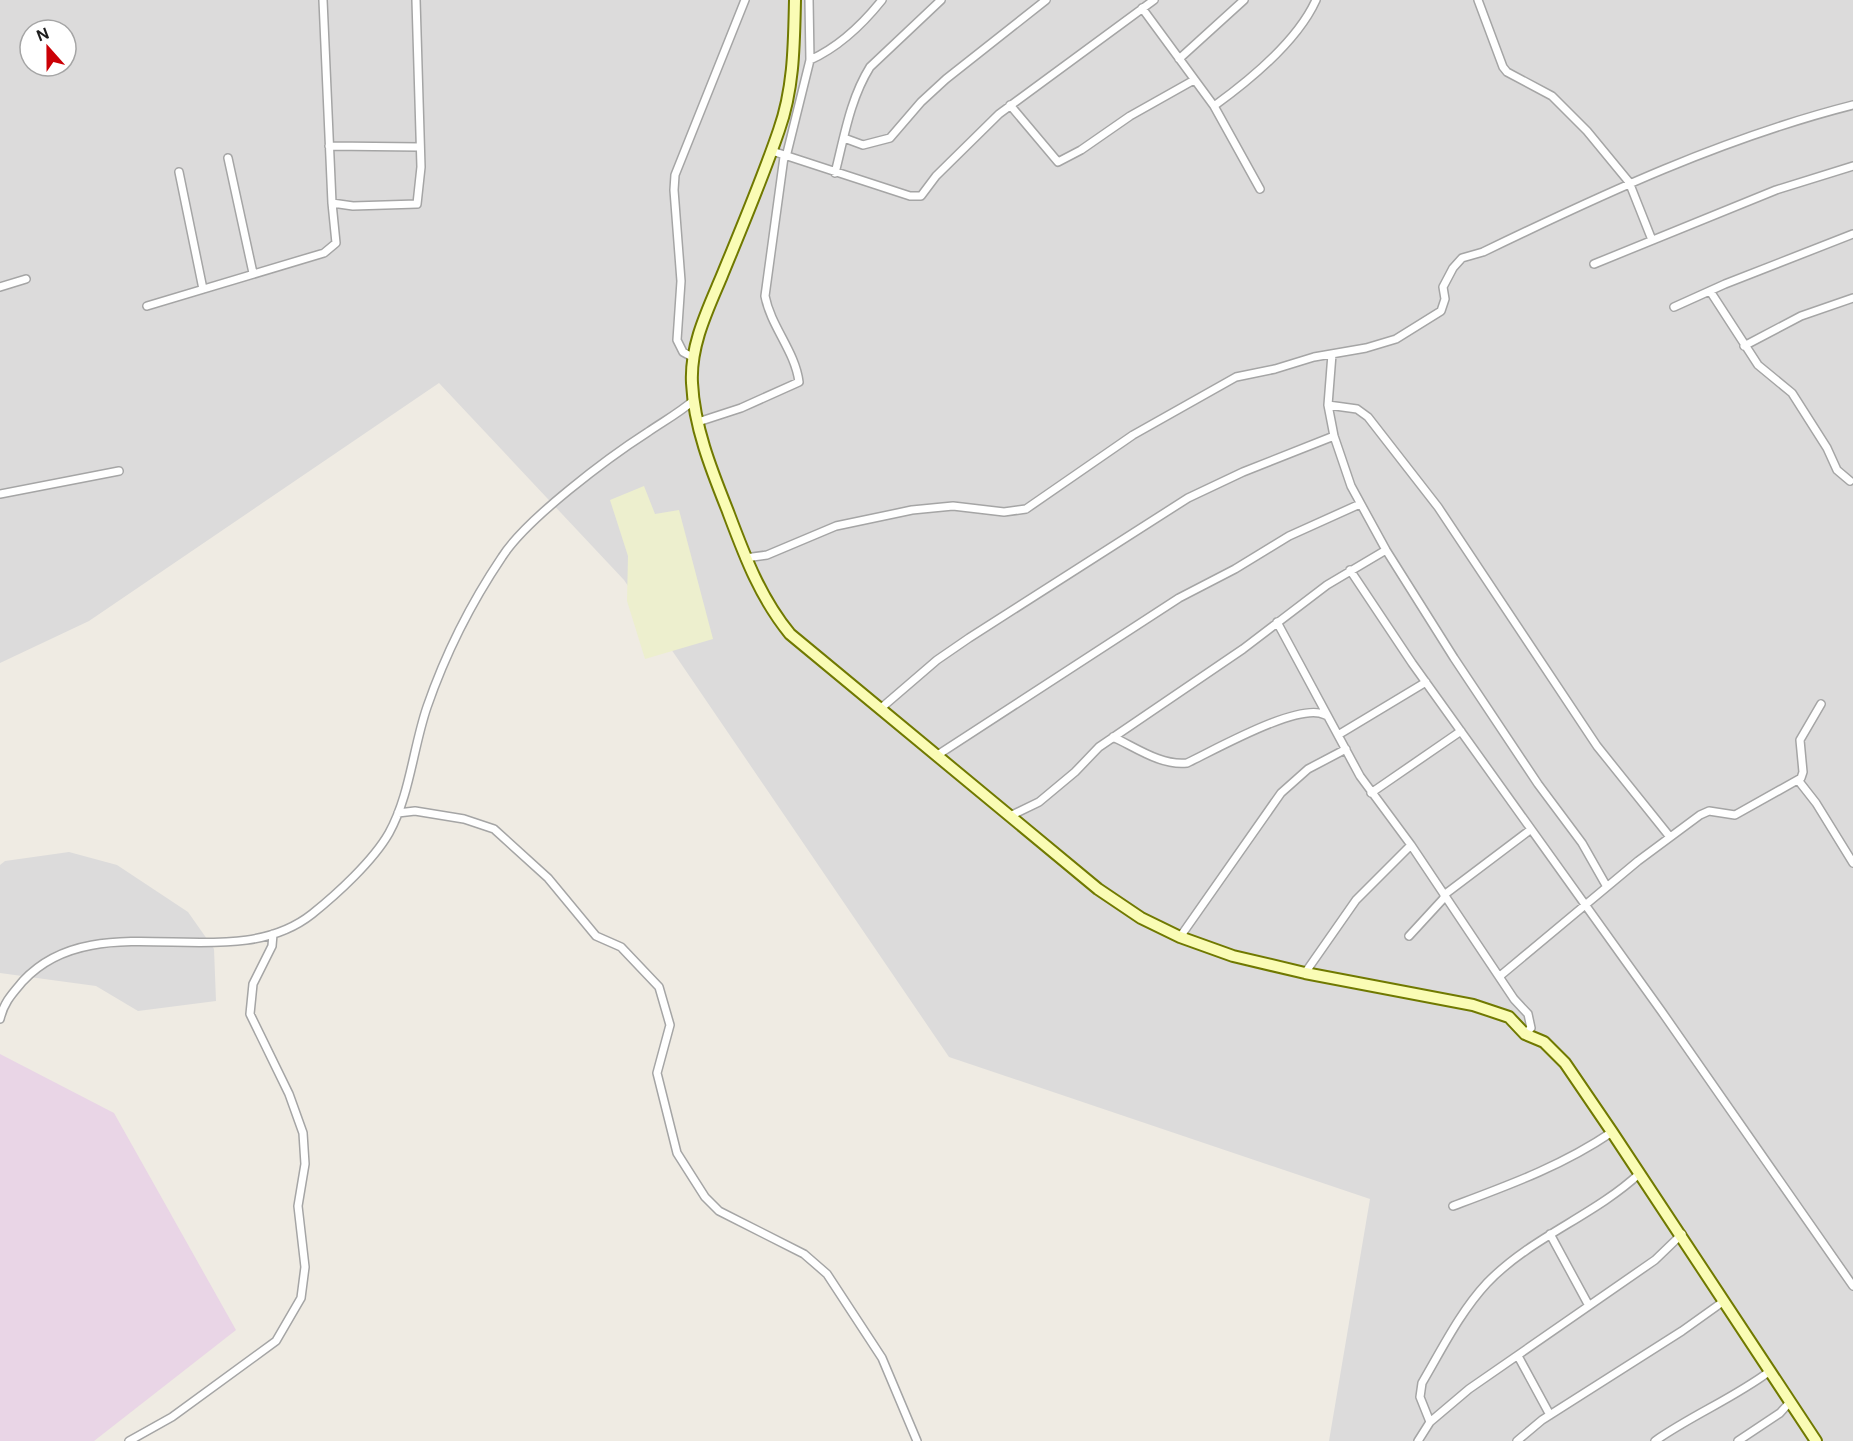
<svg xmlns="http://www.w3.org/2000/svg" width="1853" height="1441" viewBox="0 0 1853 1441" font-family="'DM Sans',sans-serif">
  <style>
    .residential { fill: #dcdbdb; fill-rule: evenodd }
    .industrial { fill: #e9d5e6 }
    .farmland { fill: #edefce }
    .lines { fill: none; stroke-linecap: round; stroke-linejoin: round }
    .minor-casing { stroke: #a5a5a5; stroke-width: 10 }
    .secondary-casing { stroke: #707900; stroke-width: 14 }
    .minor { stroke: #fff; stroke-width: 7 }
    .secondary { stroke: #fafcb5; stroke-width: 10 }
  </style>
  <rect width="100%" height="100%" fill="#efebe3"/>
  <path class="residential" d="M0,0H1853V1441H1329L1370,1199L949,1057L624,580L439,383L89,621L0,663ZM30,30H66V66H30Z
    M69,852L117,865L188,912L214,949L216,1001L138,1011L96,986L0,973V865L5,861Z"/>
  <path class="industrial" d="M0,1054L114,1113L236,1330L94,1441H0Z"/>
  <path class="farmland" d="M644,486L655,514L679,510L713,639L645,659L627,601L628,556L610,500Z"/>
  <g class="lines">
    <defs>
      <path id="minor" d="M1478,0L1503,67L1507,72L1552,96L1587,131L1629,182L1652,240
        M1142,8L1214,106L1260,189
        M1179,59L1244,0
        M810,60C839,47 862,25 882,0
        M1010,105L1058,162L1081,150L1130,116L1194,80
        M1214,106C1250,80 1297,42 1316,0
        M844,138L863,145L890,138L921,102L946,79L1046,0
        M329,146L419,147
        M772,151L910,196H921L936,176L999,114L1154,0
        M786,157L810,60L809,0
        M228,158L253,273
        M179,172L203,289
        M835,173C844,138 850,99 870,67L941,0
        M332,203L353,206L417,204L421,167L416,0
        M1594,264L1776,190L1853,166
        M0,287L26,279
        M1710,291L1758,365L1792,393L1827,448L1837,470L1850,481
        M147,306L324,253L336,243L332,203L323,0
        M1674,307L1725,284L1853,234
        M1744,346L1801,316L1853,298
        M1332,354L1328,405L1334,436L1351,486L1386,550L1454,658L1538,784L1582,843L1607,887
        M694,358L683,352L677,340L681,281L674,190L675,175L745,0
        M1328,405L1357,409L1368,417L1438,507L1597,746L1670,837
        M698,422L741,408L799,382C795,351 771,327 765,296L784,157
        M0,494L119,471
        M745,558L767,555L836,526L912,510L953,506L1004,512L1026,509L1133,435L1236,377L1275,369L1314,357L1366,348L1396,339L1441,311L1445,299L1443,287L1453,268L1462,258L1483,252C1603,194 1723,138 1853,105
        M1350,570L1412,663L1662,1012L1853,1286
        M1277,622L1360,776L1411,845L1514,999L1528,1014L1531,1028L1525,1034
        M880,709L937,660L969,638L1188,498L1243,472L1334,436
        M1338,735L1426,682
        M1113,737C1135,747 1161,766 1187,763C1213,751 1300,701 1325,715
        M936,756L1179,598L1235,569L1289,536L1360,504
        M1798,780L1816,803L1853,863
        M1371,793L1461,731
        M398,813L415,811L464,819L494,829L548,878L596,936L621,947L659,987L670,1025L657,1073L677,1153L705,1197L719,1211L804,1254L827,1274L882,1358L917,1441
        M1010,816L1039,802L1075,772L1099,747L1243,649L1327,585L1386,550
        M1409,936L1444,898V895L1530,830
        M1180,937L1281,793L1308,769L1346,749
        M1305,973L1356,900L1411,845
        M1500,976L1638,861L1700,815L1709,811L1735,815L1801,778L1803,772L1800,740L1821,704
        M0,1019C4,1002 12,994 23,981C97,901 230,979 312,914C337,894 373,861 389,833C410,795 413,748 427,707C445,655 471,603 502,557C526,519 609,457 648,432C664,421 679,413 694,400
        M1453,1206C1509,1185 1562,1166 1612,1132
        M1550,1234L1588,1304
        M1518,1356L1550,1415
        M1430,1422L1420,1397L1422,1383C1442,1349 1460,1312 1487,1283C1531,1237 1594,1216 1640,1173
        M129,1441L172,1417L276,1341L301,1298L305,1267L298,1206L305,1164L303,1133L289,1094L250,1014L253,984L272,946L273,934
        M1418,1441L1430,1422L1469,1389L1655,1260L1682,1234
        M1517,1441L1542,1420L1682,1331L1724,1301
        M1655,1441C1692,1415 1734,1398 1770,1371
        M1738,1441L1780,1413L1790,1402"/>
      <path id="secondary" d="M795,0C794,44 794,88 779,130C762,180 741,229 721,278C707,311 690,346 692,383C694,426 711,469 727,509C744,554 759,596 790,634L1098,889L1141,918L1180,937L1233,956L1305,973L1473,1005L1509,1017L1525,1034L1544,1042L1565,1063L1612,1132L1816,1441"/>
    </defs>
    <use href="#minor" class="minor-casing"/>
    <use href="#secondary" class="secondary-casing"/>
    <use href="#minor" class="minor"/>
    <use href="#secondary" class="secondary"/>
  </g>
  <g transform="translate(48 48) rotate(339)"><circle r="28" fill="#ffffff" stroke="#a5a5a5" stroke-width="1.5"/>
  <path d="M0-4.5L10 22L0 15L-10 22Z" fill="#cb0006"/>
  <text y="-9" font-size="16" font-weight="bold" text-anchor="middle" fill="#1e1e1e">N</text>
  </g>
</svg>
